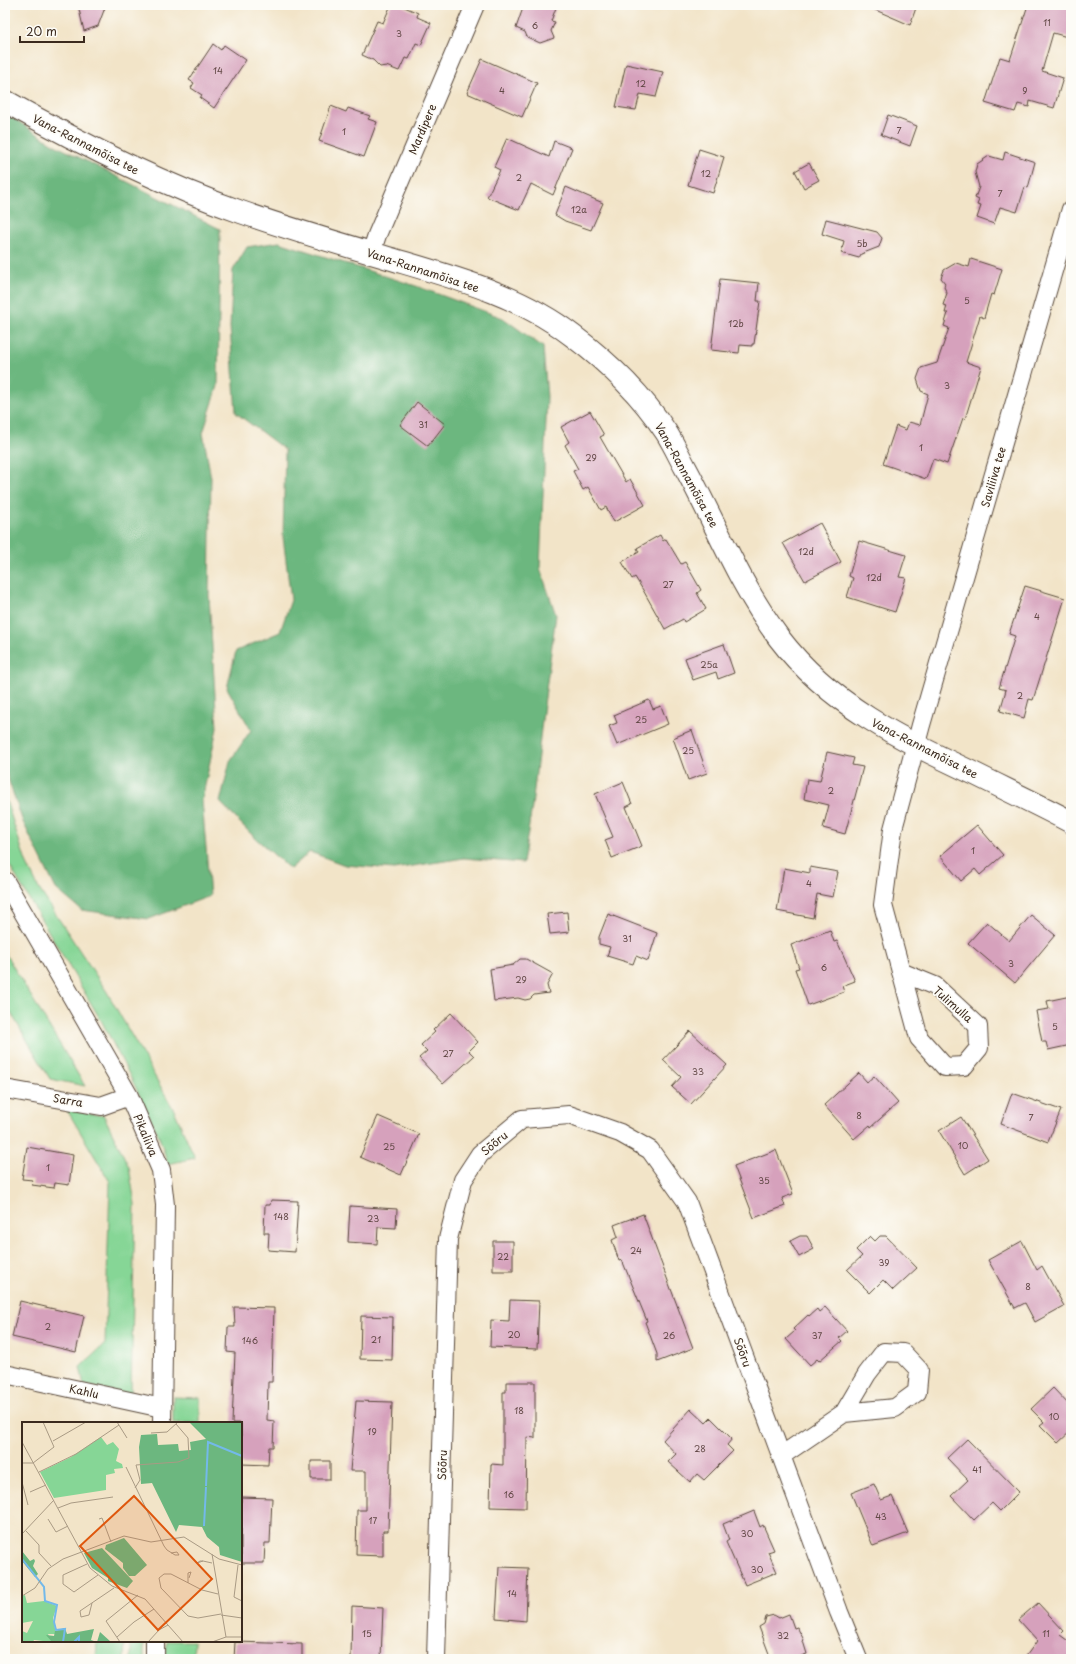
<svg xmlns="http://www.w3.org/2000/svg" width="1076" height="1664" viewBox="0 0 1076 1664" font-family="'Playpen Sans',sans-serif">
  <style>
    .green { fill: #86d696; stroke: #60805a }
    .forest { fill: #6cb77f; stroke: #54704e }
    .building { fill: #d6a1bc }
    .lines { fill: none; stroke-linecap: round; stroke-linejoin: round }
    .minor-casing { stroke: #564638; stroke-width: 20 }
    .tertiary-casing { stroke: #564638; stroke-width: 24 }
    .minor { stroke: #fff; stroke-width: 18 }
    .tertiary { stroke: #fff; stroke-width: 22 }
    .labels { text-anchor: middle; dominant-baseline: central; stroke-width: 3.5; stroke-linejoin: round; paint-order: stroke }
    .number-label { font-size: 9px; fill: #624846 }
    .street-label { font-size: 11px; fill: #3b2a1e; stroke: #fdfcf7 }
    .inset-river { fill: none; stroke: #73b9ea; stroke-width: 2 }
    .inset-road { fill: none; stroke: #a99a84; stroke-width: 1 }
    .view { fill: #df570d; fill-opacity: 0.15; stroke: #df570d; stroke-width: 2 }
    .inset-edge { fill: none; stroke: #3b2a1e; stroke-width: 2 }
  </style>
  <rect width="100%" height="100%" fill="#fdfcf7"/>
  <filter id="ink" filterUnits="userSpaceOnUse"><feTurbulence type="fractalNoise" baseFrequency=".025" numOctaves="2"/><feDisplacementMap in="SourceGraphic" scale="8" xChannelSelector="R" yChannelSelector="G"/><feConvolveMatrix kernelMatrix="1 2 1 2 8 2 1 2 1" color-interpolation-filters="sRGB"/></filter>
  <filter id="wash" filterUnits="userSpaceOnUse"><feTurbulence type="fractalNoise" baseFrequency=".012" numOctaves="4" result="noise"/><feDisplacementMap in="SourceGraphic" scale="16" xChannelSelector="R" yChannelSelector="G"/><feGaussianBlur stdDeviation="0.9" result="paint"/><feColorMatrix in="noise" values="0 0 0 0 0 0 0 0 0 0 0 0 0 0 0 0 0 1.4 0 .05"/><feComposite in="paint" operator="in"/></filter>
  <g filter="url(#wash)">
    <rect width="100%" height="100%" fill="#f2e4c8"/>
    <path class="green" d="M5,797L26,862L39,889L107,992L175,1112L195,1158L168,1164L159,1136L134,1084L102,1022L5,858Z
      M5,953L85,1086L50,1079L5,1003Z
      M67,1110L104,1116L129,1167L135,1204L131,1395L84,1385L80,1367L105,1344L110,1182Z
      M173,1397L200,1398V1423H173Z
      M97,1641H125L124,1659H96Z
      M131,1641H144V1659H131Z
      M167,1641H194L193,1659H166Z"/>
    <path class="forest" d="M5,113L53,144L220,229L218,386L203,433L211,478L209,596L217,728L202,800L210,896L149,919L81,910L56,889L23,822L5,770Z
      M279,242L416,286L503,318L543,347L547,397L540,568L556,615L543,712L532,807L523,863L464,858L394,869L345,865L310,852L290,869L253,836L220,802L230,761L251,730L227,688L236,651L280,632L291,600L283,537L285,450L236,413L230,327L233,270L247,247Z"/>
    <g id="blocks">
      <path class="building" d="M78,5H106L98,26L84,31Z
        M391,5H400L418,13L417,17L431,23L421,45L416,43L409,59L405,58L399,71L386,66L380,67L373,60L362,55L377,21L383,23Z
        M524,5H557L551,21L555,22L551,31L554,38L540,43L527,37L525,32L516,28Z
        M864,5H917L910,25Z
        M1028,5H1071V38L1053,33L1042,71L1063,78L1054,108L1030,101L1029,107L1018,104L1015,112L985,103L1000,57L1010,60Z
        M213,44L221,50L224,45L246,60L214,108L200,98L202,95L191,88L194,83L189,80Z
        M482,59L537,83L522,117L467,93Z
        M626,64L663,72L656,97L640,94L636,110L616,107Z
        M331,106L346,112L348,108L370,116L368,119L377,122L364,157L319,141Z
        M888,115L917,126L910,146L881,135Z
        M507,138L549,157L554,141L572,148L553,195L531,184L519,210L487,197L500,170L494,167Z
        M699,149L724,157L713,193L688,185Z
        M1005,152L1035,162L1028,188L1025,187L1017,212L1000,207L994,224L977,218L981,206L977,205L979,200L975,198L979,187L975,172L977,164L989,156L1003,160Z
        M809,163L819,180L804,188L795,171Z
        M566,187L603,203L591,230L565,221L555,215Z
        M826,219L877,232L882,238L879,247L861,254L859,258L841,253L844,241L822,234Z
        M971,259L1002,269L994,295L991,294L984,318L980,316L966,362L981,367L965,419L963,418L947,464L933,459L926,479L883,464L896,426L906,430L909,422L920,425L928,394L921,391L917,379L921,368L937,363L949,328L944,326L948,313H945L947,306L943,305L947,293L944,287L945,283L941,278L944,270L956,263L969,267Z
        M720,279L759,283L757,301H760L754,344H752V346L740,345L739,353L711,350Z
        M417,402L445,424L428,446L400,425Z
        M590,411L604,435L600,437L626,482L630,479L645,505L614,522L606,507L601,510L588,487L583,490L573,471L578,469L565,445L569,442L561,427Z
        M820,523L841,562L805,581L783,543Z
        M660,535L663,541L666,539L681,564L685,562L701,590L697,593L706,609L684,622L683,619L665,629L643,590L635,577L632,579L622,562L639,552L637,548Z
        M859,541L906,555L899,577L906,578L895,612L847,597L853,578L849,576Z
        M1025,586L1065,598L1033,700L1029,699L1024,718L1000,711L1006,690L999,688L1015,636L1009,634Z
        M724,644L734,673L718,679L716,672L693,680L685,658Z
        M649,700L653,709L661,706L668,724L617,745L609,726L617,723L614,715Z
        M692,730L707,773L688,780L673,738Z
        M827,752L854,758L852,765L863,767L845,834L823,828L829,805L804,799L807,779L820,781Z
        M623,782L632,804L626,807L642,846L612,858L605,840L613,837L595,794Z
        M977,825L1003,855L980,875L975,869L961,881L940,856Z
        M810,867L838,872L833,897L817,894L813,918L777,911L784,868L810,873Z
        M567,912L569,932L550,934L547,914Z
        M608,914L657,933L648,961L636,956L633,964L607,956L610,947L599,944V937Z
        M1031,915L1055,935L1015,983L968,943L987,922L1009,941Z
        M830,930L834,942L837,941L855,981L842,986L844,992L808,1005L795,969L799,968L791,945Z
        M520,959H526L553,974L547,985L549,993L534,995L530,999L525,1000L518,998L494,1001L490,969L513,965Z
        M1071,996V1045L1048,1050L1046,1042H1042L1036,1011L1049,1009L1047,1001Z
        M451,1013L478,1042L469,1051L474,1056L443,1084L419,1058L427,1051L421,1045L435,1032L433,1030Z
        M690,1031L727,1065L691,1104L672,1087L681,1077L663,1060Z
        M859,1073L867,1082L874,1076L898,1103L871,1127L870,1125L854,1139L824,1105Z
        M1012,1093L1061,1110L1048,1142L1001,1124Z
        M378,1116L419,1134L401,1175L360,1157Z
        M961,1117L988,1159L965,1174L939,1131Z
        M27,1147L73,1155L69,1185L55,1183L54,1188L32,1185L33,1180L22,1179Z
        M776,1150L793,1194L782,1198L785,1206L754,1218L734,1166Z
        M271,1200L298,1201L295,1252L268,1250L269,1233H264L265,1205H270Z
        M350,1206L397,1209L396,1228L378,1227L377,1244L348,1242Z
        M643,1214L693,1348L657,1362V1354L645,1322L647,1321L622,1260L619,1261L612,1240L618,1237L614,1225Z
        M800,1236H807L814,1249L799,1257L790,1241Z
        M870,1236L875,1241L880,1236H886L917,1268L893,1290L883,1280L870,1293L847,1270L862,1256L856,1250Z
        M493,1241H513V1271H493Z
        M1022,1241L1037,1270L1042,1266L1064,1306L1035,1322L1025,1303L1015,1308L988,1260Z
        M510,1300L539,1301L537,1349L490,1347L491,1320L509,1321Z
        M20,1301L84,1316L76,1352L12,1337Z
        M234,1307L274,1308L272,1382H268L267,1420L274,1421L273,1447H269L268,1465L241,1464V1423H232L235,1353L227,1352L228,1327H235Z
        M825,1307L847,1331L839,1338L842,1341L819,1361L817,1359L810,1365L786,1339L795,1331L793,1329L808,1315L809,1316L817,1309L819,1312Z
        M361,1316L393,1317L392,1360L360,1359Z
        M506,1382H535V1438L527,1437L526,1508L490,1507L491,1464L503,1465V1392H506Z
        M1053,1388L1071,1407V1431L1058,1443L1040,1425L1044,1422L1031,1409Z
        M356,1401L392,1402L388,1531H383V1556L356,1555L357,1510H366V1471H350Z
        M691,1409L706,1423L711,1418L732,1439L727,1445L733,1451L704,1480L697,1474L690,1482L668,1462L676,1454L663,1440Z
        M967,1439L1019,1492L1000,1511L992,1503L974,1520L951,1496L968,1480L947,1458Z
        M311,1461H330V1479H311Z
        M874,1484L881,1500L892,1496L908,1533L873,1546L851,1493Z
        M241,1497L272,1498L270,1543H265L264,1563H241Z
        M754,1511L760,1527L763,1525L774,1550L768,1552L777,1572L745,1585L726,1542L729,1540L723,1524Z
        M499,1567L528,1568L526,1621L496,1618Z
        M1038,1603L1064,1631L1060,1635L1071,1643V1659H1024L1037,1641L1018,1620Z
        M352,1606L383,1608L381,1659L351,1658Z
        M789,1614L794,1628L797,1627L804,1640L803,1641L807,1654L793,1659H771L759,1627L764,1624L766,1617L774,1615L779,1618Z
        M235,1642L302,1644V1659H234Z"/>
    </g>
  </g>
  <g filter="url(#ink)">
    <use href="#blocks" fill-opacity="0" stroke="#564638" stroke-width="1"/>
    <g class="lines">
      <defs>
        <path id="minor" d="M371,253L377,235L475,5
          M5,881L129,1096L161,1170L165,1205L162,1423
          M901,972L935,986L978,1026L979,1048L964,1066L945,1067L919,1038L883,905L893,829L921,725L1071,209
          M5,1089L101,1106L129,1096
          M5,1374L162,1408
          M781,1456L844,1413L867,1374L884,1352L903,1353L919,1370L917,1392L895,1408L844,1413
          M155,1659V1641
          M436,1659L448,1239L463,1180L480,1154L522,1119L569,1115L620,1133L650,1150L687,1202L839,1612L858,1659"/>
        <path id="tertiary" d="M5,101C81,144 158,183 241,212C292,230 344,245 395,260C456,278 522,296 573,336C609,363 641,394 666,432C673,443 679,456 685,467C716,524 740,586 779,638C830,705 901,739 975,774C1007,790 1039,805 1071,822"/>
      </defs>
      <use href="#minor" class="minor-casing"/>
      <use href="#tertiary" class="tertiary-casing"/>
      <use href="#minor" class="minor"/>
      <use href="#tertiary" class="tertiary"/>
    </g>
  </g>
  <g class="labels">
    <g class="number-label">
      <text x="1047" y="22">11</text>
      <text x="535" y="25">6</text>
      <text x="399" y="33">3</text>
      <text x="218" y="70">14</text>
      <text x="641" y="83">12</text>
      <text x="502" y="90">4</text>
      <text x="1025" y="90">9</text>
      <text x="899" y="130">7</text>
      <text x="344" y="131">1</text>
      <text x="706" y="173">12</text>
      <text x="519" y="177">2</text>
      <text x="1000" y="193">7</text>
      <text x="579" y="209">12a</text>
      <text x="862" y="243">5b</text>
      <text x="967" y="300">5</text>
      <text x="736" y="323">12b</text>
      <text x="947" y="385">3</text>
      <text x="423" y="424">31</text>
      <text x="921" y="447">1</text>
      <text x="591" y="457">29</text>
      <text x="806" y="551">12d</text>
      <text x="874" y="577">12d</text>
      <text x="668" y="584">27</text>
      <text x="1037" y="616">4</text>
      <text x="709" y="664">25a</text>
      <text x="1020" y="695">2</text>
      <text x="641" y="719">25</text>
      <text x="688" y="750">25</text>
      <text x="831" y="790">2</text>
      <text x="973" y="850">1</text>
      <text x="809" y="883">4</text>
      <text x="627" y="938">31</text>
      <text x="1011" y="963">3</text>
      <text x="824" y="967">6</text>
      <text x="521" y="979">29</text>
      <text x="1055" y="1026">5</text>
      <text x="448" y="1053">27</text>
      <text x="698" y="1071">33</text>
      <text x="859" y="1115">8</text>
      <text x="1031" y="1117">7</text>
      <text x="963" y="1145">10</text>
      <text x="389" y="1146">25</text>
      <text x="48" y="1167">1</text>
      <text x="764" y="1180">35</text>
      <text x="281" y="1216">148</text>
      <text x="373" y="1218">23</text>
      <text x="636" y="1250">24</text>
      <text x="503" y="1256">22</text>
      <text x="884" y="1262">39</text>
      <text x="1028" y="1286">8</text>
      <text x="48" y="1326">2</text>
      <text x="514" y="1334">20</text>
      <text x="669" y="1335">26</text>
      <text x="817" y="1335">37</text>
      <text x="376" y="1339">21</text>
      <text x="250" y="1340">146</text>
      <text x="519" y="1410">18</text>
      <text x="1054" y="1416">10</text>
      <text x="372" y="1431">19</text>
      <text x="700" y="1448">28</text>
      <text x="977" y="1469">41</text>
      <text x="509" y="1494">16</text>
      <text x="881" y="1516">43</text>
      <text x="373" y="1520">17</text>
      <text x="747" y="1533">30</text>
      <text x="757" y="1569">30</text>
      <text x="512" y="1593">14</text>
      <text x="367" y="1633">15</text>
      <text x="1046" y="1633">11</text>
      <text x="783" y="1635">32</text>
    </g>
    <g class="street-label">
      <text transform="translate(422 129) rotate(-67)">Mardipere</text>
      <text transform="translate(86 144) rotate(27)">Vana-Rannamõisa tee</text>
      <text transform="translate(423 270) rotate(18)">Vana-Rannamõisa tee</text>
      <text transform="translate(687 475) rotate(61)">Vana-Rannamõisa tee</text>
      <text transform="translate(993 477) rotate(-74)">Saviliiva tee</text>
      <text transform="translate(925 748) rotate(27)">Vana-Rannamõisa tee</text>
      <text transform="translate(953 1004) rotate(41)">Tulimulla</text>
      <text transform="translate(68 1100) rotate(10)">Sarra</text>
      <text transform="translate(146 1135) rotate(67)">Pikaliiva</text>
      <text transform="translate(494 1143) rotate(-40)">Sõõru</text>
      <text transform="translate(743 1352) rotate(70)">Sõõru</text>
      <text transform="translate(84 1391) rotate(12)">Kahlu</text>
      <text transform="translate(442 1465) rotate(-88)">Sõõru</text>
    </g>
  </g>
  <g transform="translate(22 1422)">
    <rect width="220" height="220" fill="#f2e4c8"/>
    <path d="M79,15L85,23L91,20L97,27L94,39L100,42L101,46L92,47L93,51L84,53V68L32,76L18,50L49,35ZM3,173L5,181L22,179L35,184L31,196L34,212H26L30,220L12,218L11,220H0V209L5,211L11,199L0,201V174Z" fill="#86d696"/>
    <path d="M167,0H220V140L198,133L197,125L185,115L180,105L157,103L154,110L130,61L119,62L117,25L119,13L135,12L136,23L156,22L157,29L169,28L168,20L184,17ZM102,116L125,143L113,154H107L101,146V141L83,127L84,123ZM80,126L111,159L105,166L86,159V156L70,146L62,131ZM0,129L8,139L12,137L13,139L11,144L16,152L13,155L0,139ZM43,206L45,212L72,207L69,218L75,220L78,210L89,220H30L24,213L32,214L33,209Z" fill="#6cb77f"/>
    <path class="inset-river" d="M184,64L186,20L220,34M182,104L184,65M0,137L22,165L23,179L35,183L32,200L34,208L43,207L41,220M52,220L57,215V220"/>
    <path class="inset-road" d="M95,0L105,16M129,11L145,10L156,0M31,19L64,0M0,20L68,146L90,164L123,177L161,220M0,41H11L32,25L21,0M104,45L142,124L145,128L153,133H157L155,130L149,131M17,50L54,32L97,3M0,60L6,83M113,66L118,58L114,43L156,40L167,36L166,16L154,2M8,70L24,63M36,86L49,81L91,75M26,97L34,110L46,104M77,97L80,96L89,120M4,109L17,123V131L29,144M0,112L32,78M190,132L204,215M181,139L175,141L178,139H181L190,141M65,142L41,153V162L52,170L76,153M216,143L212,175L220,179M166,161V151L169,150L167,156M196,172L180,168L149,152H142L137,156L139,166L166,194L176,196L199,192M0,174L13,166L26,147L41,137L102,114L129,120L162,115L197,137L220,143M70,181L67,193L59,195L58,189L92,166M199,193L220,196M95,215L112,200L132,187M98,220L84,199L116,173M126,220L137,208L146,203M190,220L204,215H220"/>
    <path class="view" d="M112,74L190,157L136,208L58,124Z"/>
    <rect width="220" height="220" class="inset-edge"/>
  </g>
  <rect width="1076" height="1664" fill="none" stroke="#fdfcf7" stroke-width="20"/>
  <path d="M20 36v6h64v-6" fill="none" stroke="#3b2a1e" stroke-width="2"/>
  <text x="26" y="36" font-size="12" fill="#3b2a1e" stroke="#fdfcf7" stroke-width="3" paint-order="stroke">20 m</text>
</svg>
